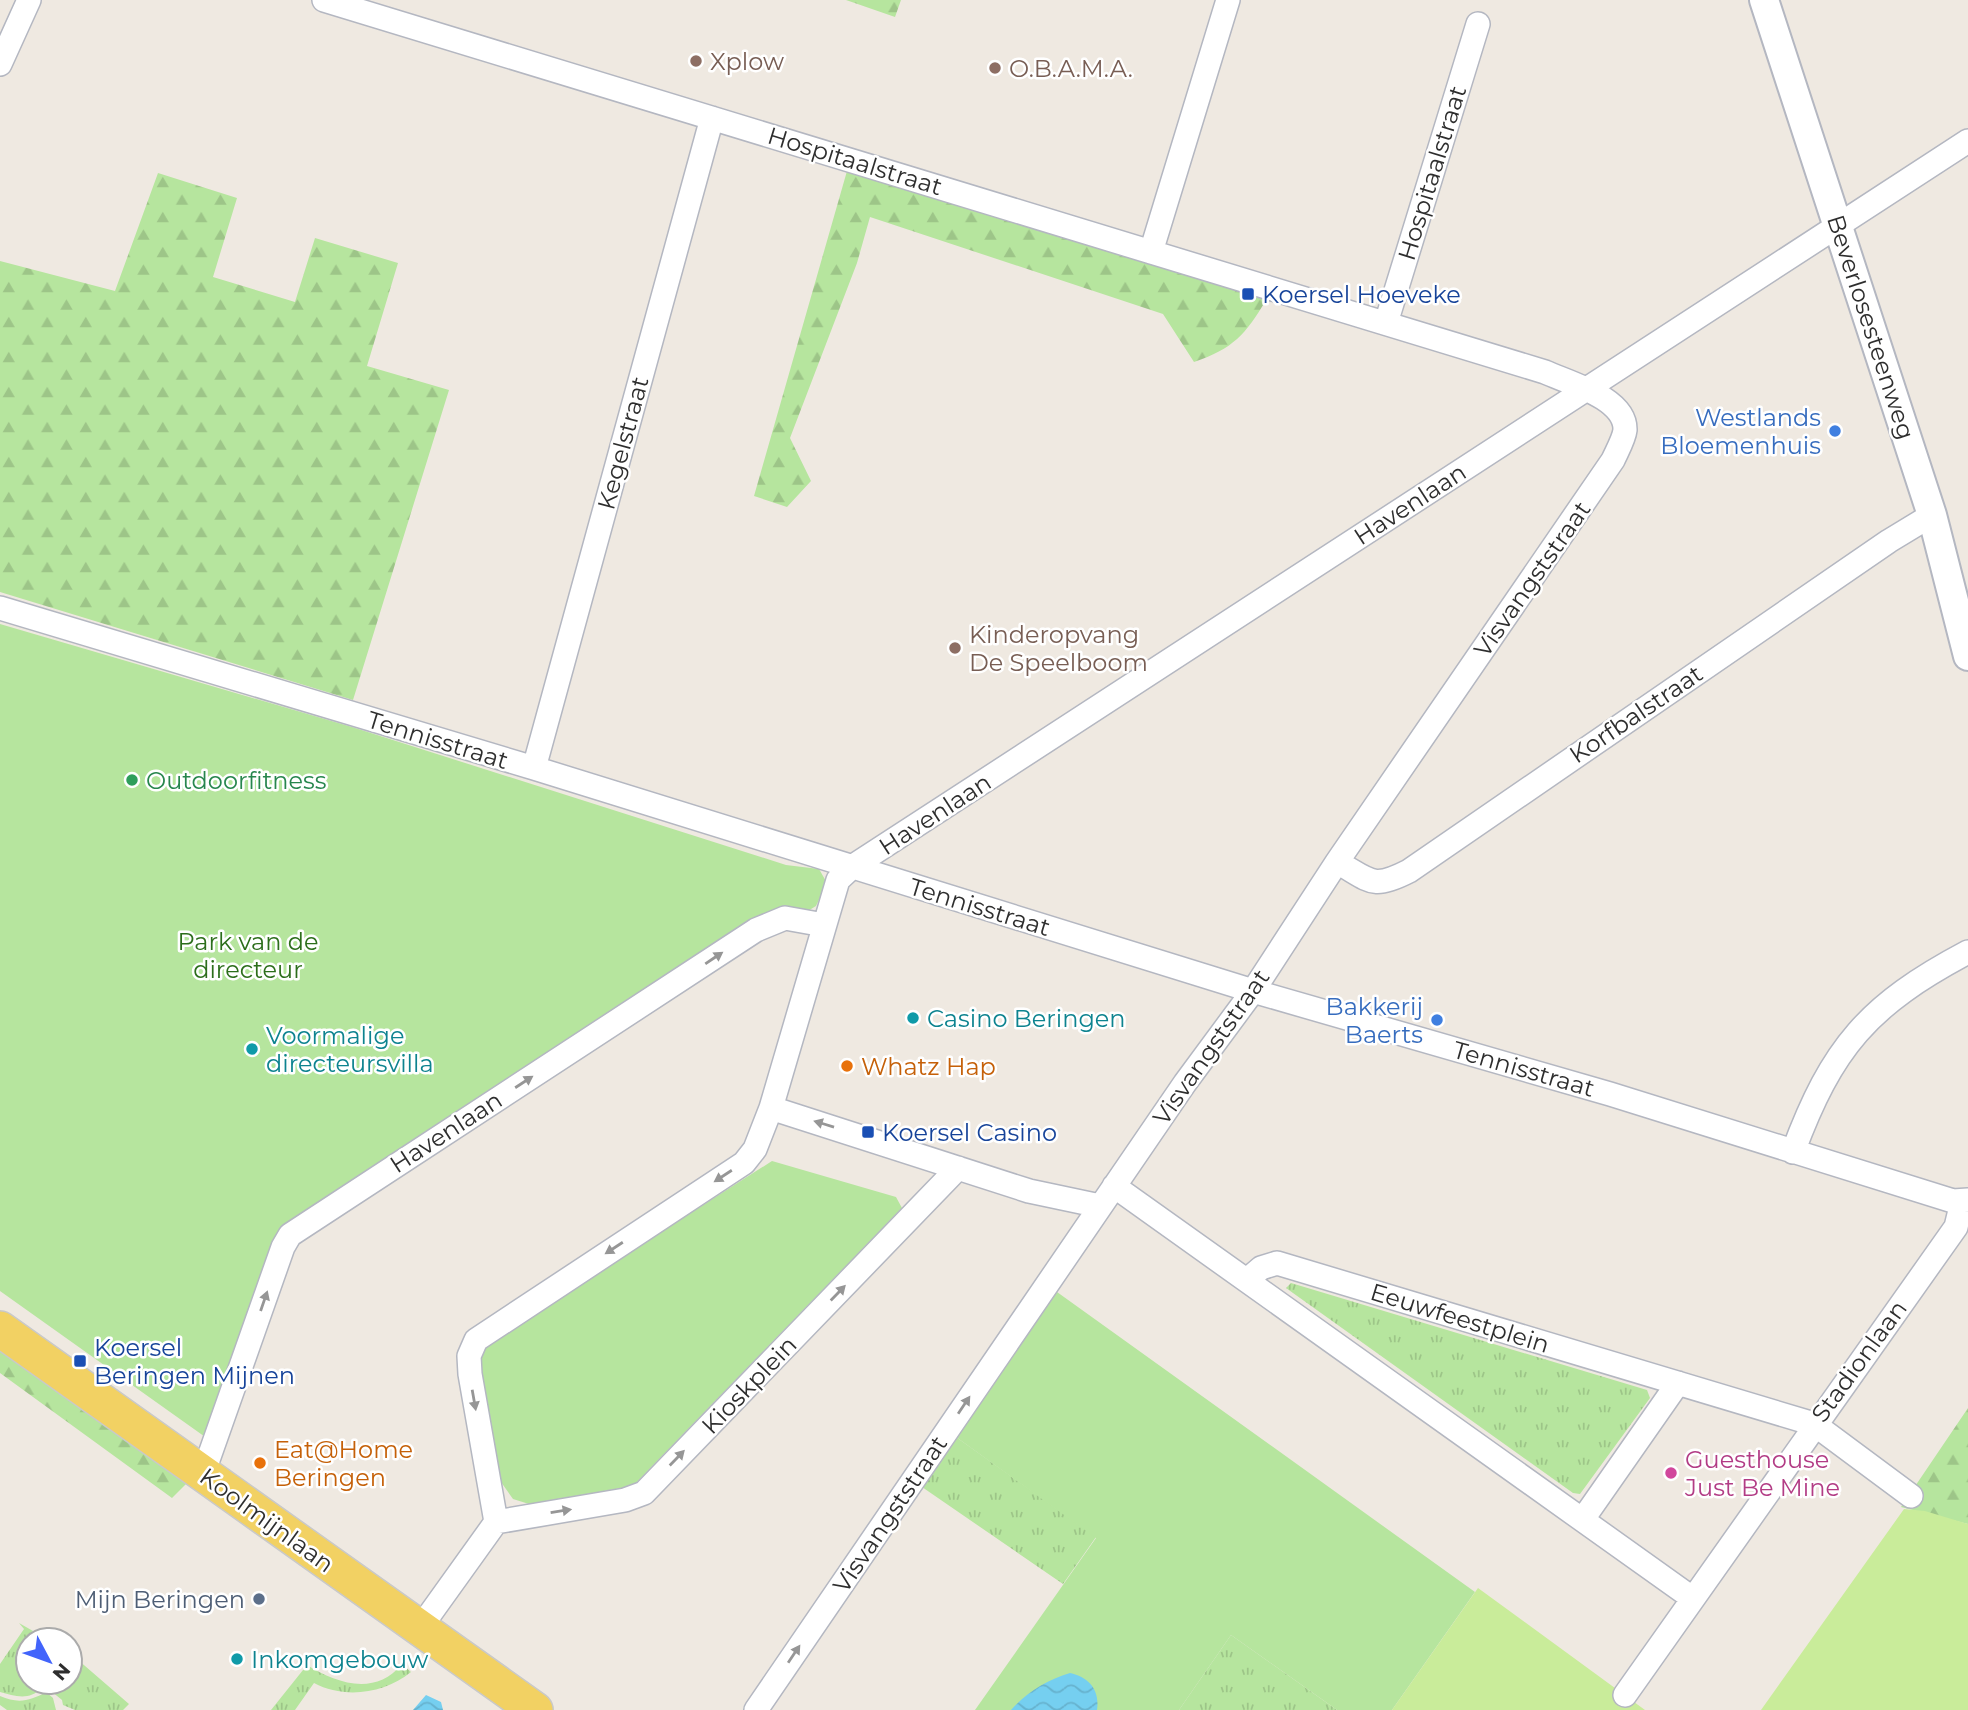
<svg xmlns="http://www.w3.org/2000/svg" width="1968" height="1710" viewBox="0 0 1968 1710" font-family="Montserrat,sans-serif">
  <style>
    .grass { fill: url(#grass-tufts) }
    .forest { fill: url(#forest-firs) }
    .park { fill: #b6e59e }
    .pitch { fill: #c9ec9a }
    .water { fill: url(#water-waves) }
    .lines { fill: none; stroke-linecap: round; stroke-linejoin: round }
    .minor-casing { stroke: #b4b7c1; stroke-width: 26 }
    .tertiary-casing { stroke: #b4b7c1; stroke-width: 32 }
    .primary-casing { stroke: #c9c9c9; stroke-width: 38 }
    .minor { stroke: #fff; stroke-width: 23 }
    .tertiary { stroke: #fff; stroke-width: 28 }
    .primary { stroke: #f2d163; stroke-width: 35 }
    .oneway { fill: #969696 }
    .education-dot { fill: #8d6e63; stroke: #fff; stroke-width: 2.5 }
    .transit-dot { fill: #1a4fb4; stroke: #fff; stroke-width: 2.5 }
    .shop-dot { fill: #3f7fe0; stroke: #fff; stroke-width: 2.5 }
    .leisure-dot { fill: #2e9e5b; stroke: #fff; stroke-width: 2.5 }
    .culture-dot { fill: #0f9aa8; stroke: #fff; stroke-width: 2.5 }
    .food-dot { fill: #e8710a; stroke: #fff; stroke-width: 2.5 }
    .hotel-dot { fill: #d1479c; stroke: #fff; stroke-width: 2.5 }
    .service-dot { fill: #5c6f8a; stroke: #fff; stroke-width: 2.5 }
    .labels { text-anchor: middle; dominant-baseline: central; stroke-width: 5; stroke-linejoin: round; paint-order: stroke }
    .education-label { font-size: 24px; fill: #785e54; stroke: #fff; text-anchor: start }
    .street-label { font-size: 24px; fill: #2e2e2e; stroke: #fff }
    .transit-label { font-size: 24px; fill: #164399; stroke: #fff; text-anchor: start }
    .shop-label { font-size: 24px; fill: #366cbe; stroke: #fff; text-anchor: end }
    .leisure-label { font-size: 24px; fill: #27864d; stroke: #fff; text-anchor: start }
    .park-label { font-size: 24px; fill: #2c6e1b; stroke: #fff }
    .culture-label { font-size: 24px; fill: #0d838f; stroke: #fff; text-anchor: start }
    .food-label { font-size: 24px; fill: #c56008; stroke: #fff; text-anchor: start }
    .hotel-label { font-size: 24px; fill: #b23c85; stroke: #fff; text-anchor: start }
    .service-label { font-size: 24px; fill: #4e5e75; stroke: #fff; text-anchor: end }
  </style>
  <defs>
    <pattern id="grass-tufts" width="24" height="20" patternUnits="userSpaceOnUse" patternTransform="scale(1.75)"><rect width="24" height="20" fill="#b6e59e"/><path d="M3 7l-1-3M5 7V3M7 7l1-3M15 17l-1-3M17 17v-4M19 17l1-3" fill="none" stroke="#9dc588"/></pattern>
    <pattern id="forest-firs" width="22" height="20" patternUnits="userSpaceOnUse" patternTransform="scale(1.75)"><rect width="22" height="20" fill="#b6e59e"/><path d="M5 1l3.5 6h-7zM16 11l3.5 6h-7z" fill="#9dc588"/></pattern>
    <pattern id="water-waves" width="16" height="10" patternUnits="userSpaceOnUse" patternTransform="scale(1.75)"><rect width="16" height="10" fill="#75cff0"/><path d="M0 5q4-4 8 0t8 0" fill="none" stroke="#66b2ce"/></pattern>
  </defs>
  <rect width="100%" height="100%" fill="#efe9e1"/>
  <path class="grass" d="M1291,1283L1647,1390L1650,1398L1580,1494L1573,1493L1286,1288Z
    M956,1437L1096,1537L1063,1584L922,1487Z
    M19,1623L33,1631L28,1640V1682H34L41,1688C30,1701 14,1696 0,1692V1664L24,1629Z
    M1231,1635L1337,1710H1179Z
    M70,1653L129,1704L123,1710H75L63,1705L62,1700L40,1682H70Z
    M402,1664L411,1672C384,1694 344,1699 314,1683L295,1710H271L307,1665C336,1683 375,1697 402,1664Z
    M46,1692L53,1698L56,1710H7L0,1705V1696C18,1704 30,1701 46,1692Z"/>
  <path class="forest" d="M846,0H901L895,17Z
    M847,171L1266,300C1246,334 1233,349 1194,362L1163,314L870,217L857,263L790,438L811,481L787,507L754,496Z
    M158,173L237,198L213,277L295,302L315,238L398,263L367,366L449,390L353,700L0,592V261L115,291Z
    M0,1348L188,1482L172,1498L0,1373Z
    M1968,1408V1524L1901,1507Z"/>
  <path class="park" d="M0,624L352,727L786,865L819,869L827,883L816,906L303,1215L208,1439L0,1291Z
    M772,1161L896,1197L902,1208L633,1486L529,1504L513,1499L501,1482L479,1359L484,1345Z
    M1057,1292L1475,1592L1392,1710H1337L1231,1635L1179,1710H975L1096,1538L956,1437Z"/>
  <path class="pitch" d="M1904,1509L1925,1511L1968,1524V1710H1761Z
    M1478,1588L1645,1710H1392Z"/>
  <path class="water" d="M1070,1673C1089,1677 1100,1690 1097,1710H1011C1027,1692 1047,1680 1070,1673Z
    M426,1695L441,1702L443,1710H413Z"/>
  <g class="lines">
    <defs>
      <path id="minor" d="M324,0L1545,372C1569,383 1626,398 1625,430C1624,439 1617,451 1613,460L1337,862L1253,991L1185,1083L756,1710
        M0,64L29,0
        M1151,252L1228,0
        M1386,323L1478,24
        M0,608L534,768L1253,991L1610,1094L1953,1201L1968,1200
        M534,768L712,118
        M1337,862C1371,881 1372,890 1409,871L1889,541L1932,515
        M771,1108L1029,1191L1100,1206
        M1793,1152C1832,1047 1868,1005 1968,952
        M1114,1186L1692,1598
        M1247,1280L1261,1268L1277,1263L1814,1424L1911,1496
        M203,1474L283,1247L290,1235L756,930L785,918L824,925
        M1583,1519L1678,1383
        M496,1522L625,1500L644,1493L958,1168
        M420,1628L496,1522L470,1374L469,1356L476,1340L744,1163L755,1149L771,1108L838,880L852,867L1968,141
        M1625,1695L1956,1227L1962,1202"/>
      <path id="tertiary" d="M1764,0L1932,515L1968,656"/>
      <path id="primary" d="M0,1329L535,1710"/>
    </defs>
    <use href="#minor" class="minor-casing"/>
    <use href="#tertiary" class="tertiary-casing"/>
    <use href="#primary" class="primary-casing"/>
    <use href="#minor" class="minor"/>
    <use href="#tertiary" class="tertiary"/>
    <use href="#primary" class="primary"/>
  </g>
  <defs><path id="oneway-solid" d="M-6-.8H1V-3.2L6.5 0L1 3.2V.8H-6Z" transform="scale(1.75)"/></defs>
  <g class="oneway">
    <use href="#oneway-solid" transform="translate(714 958) rotate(-34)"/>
    <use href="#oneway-solid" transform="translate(524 1082) rotate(-33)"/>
    <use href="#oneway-solid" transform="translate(824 1124) rotate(-163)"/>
    <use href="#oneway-solid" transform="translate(723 1176) rotate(147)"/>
    <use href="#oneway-solid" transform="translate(614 1248) rotate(147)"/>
    <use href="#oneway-solid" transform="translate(838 1293) rotate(-46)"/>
    <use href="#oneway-solid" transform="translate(264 1301) rotate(-71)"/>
    <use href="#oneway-solid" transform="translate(474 1400) rotate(80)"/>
    <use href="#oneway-solid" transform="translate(964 1405) rotate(-56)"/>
    <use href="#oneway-solid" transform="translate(677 1458) rotate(-46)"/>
    <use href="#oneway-solid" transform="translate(561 1511) rotate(-9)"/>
    <use href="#oneway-solid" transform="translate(794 1654) rotate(-56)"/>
  </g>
  <g class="education-dot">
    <circle cx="696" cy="61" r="7"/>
    <circle cx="995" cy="68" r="7"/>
    <circle cx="955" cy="648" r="7"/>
  </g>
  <g class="transit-dot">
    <rect x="1241" y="287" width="14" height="14" rx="3.5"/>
    <rect x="861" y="1125" width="14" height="14" rx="3.5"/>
    <rect x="73" y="1354" width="14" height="14" rx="3.5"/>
  </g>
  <g class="shop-dot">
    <circle cx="1835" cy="431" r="7"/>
    <circle cx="1437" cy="1020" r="7"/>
  </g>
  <circle class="leisure-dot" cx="132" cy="780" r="7"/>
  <g class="culture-dot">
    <circle cx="913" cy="1018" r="7"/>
    <circle cx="252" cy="1049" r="7"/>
    <circle cx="237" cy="1659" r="7"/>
  </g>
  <g class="food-dot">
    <circle cx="847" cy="1066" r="7"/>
    <circle cx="260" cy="1463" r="7"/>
  </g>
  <circle class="hotel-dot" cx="1671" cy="1473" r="7"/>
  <circle class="service-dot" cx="259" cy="1599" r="7"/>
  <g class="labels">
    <g class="education-label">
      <text x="710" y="61">Xplow</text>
      <text x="1009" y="68">O.B.A.M.A.</text>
      <text x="969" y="634">Kinderopvang<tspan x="969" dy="28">De Speelboom</tspan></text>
    </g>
    <g class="street-label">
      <text transform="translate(855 161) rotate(17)">Hospitaalstraat</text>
      <text transform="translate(1432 173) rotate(-73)">Hospitaalstraat</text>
      <text transform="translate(1871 327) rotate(72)">Beverlosesteenweg</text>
      <text transform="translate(623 443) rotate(-75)">Kegelstraat</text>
      <text transform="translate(1410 504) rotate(-33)">Havenlaan</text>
      <text transform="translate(1532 579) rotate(-55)">Visvangststraat</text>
      <text transform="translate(1636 714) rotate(-34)">Korfbalstraat</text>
      <text transform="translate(438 740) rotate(17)">Tennisstraat</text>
      <text transform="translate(935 814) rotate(-33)">Havenlaan</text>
      <text transform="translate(980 907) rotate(17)">Tennisstraat</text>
      <text transform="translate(1211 1047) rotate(-55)">Visvangststraat</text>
      <text transform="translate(1524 1069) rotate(16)">Tennisstraat</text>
      <text transform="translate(446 1132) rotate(-33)">Havenlaan</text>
      <text transform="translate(1460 1318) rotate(17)">Eeuwfeestplein</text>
      <text transform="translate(1859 1361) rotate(-54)">Stadionlaan</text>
      <text transform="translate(749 1385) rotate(-46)">Kioskplein</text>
      <text transform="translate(890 1514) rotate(-56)">Visvangststraat</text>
      <text transform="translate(267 1520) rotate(36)">Koolmijnlaan</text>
    </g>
    <g class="transit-label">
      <text x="1262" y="294">Koersel Hoeveke</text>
      <text x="882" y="1132">Koersel Casino</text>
      <text x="94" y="1347">Koersel<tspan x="94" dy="28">Beringen Mijnen</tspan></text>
    </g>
    <g class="shop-label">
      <text x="1821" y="417">Westlands<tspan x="1821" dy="28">Bloemenhuis</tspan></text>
      <text x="1423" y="1006">Bakkerij<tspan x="1423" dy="28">Baerts</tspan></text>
    </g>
    <g class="leisure-label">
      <text x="146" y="780">Outdoorfitness</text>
    </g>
    <g class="park-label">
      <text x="248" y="941">Park van de<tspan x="248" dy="28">directeur</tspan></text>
    </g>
    <g class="culture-label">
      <text x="927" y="1018">Casino Beringen</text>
      <text x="266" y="1035">Voormalige<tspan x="266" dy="28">directeursvilla</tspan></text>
      <text x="251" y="1659">Inkomgebouw</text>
    </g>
    <g class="food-label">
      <text x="861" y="1066">Whatz Hap</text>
      <text x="274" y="1449">Eat@Home<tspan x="274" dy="28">Beringen</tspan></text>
    </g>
    <g class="hotel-label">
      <text x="1685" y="1459">Guesthouse<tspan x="1685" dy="28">Just Be Mine</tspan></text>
    </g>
    <g class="service-label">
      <text x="245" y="1599">Mijn Beringen</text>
    </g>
  </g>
  <g transform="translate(49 1661) rotate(131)"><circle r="33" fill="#ffffff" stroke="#ababab" stroke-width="2"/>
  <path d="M0-5L12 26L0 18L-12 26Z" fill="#4264fb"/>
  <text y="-10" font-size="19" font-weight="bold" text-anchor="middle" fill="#2e2e2e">N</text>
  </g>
</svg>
